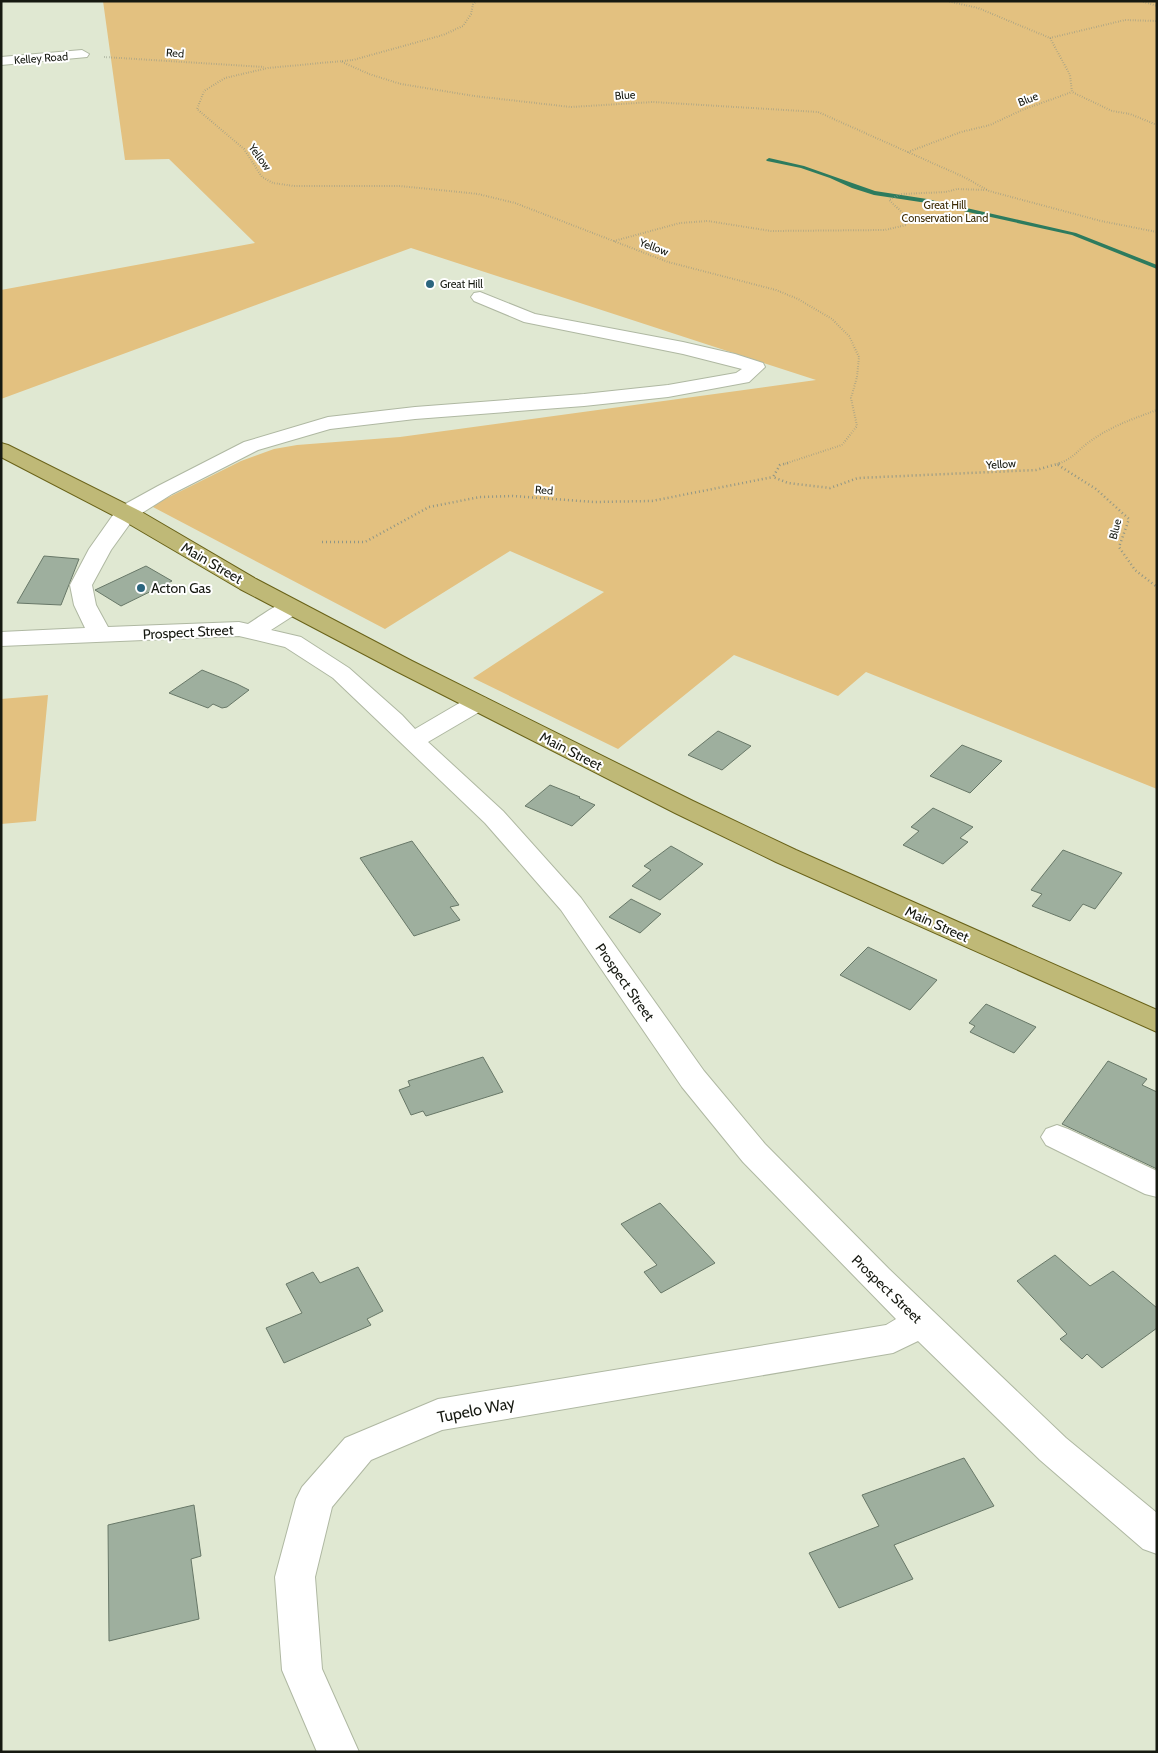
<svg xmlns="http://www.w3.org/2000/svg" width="1158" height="1753" viewBox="0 0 1158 1753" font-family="Cabin,sans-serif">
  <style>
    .green { fill: #e3c180 }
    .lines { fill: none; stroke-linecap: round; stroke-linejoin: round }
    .stream { fill: #2d7b5e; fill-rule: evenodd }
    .building { fill: #9eaf9e; stroke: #687868 }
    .minor-casing { stroke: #afb8a2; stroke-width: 2 }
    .major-casing { stroke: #696218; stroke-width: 2 }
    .path-far1 { stroke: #909685; stroke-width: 2; stroke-dasharray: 0.5 2; stroke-linecap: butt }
    .path { stroke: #909685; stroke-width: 2.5; stroke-dasharray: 1 3; stroke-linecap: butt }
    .minor { fill: #fff; fill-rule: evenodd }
    .major { fill: #bfb977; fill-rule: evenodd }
    .poi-dot { fill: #2b657e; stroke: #fff; stroke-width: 2 }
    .labels { text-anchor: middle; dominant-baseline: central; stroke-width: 4; stroke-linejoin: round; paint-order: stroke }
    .far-street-label { font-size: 11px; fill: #161911; stroke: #fff }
    .far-park-label { font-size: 11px; fill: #3b2a03; stroke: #fff }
    .far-poi-label { font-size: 11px; fill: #161911; stroke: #fff; text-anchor: start }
    .street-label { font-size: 14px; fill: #161911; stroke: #fff }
    .poi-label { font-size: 14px; fill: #161911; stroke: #fff; text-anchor: start }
    .near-street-label { font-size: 16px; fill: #161911; stroke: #fff }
  </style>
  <rect width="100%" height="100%" fill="#e0e8d2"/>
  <path class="green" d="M103,1H1157V789L866,672L838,696L734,655L618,749L473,678L604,592L510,551L385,629L151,506L241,461L274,449L297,445L400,437L816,380L411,248L1,399V290L255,243L169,159L125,160Z
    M48,695L36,821L1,824V699Z"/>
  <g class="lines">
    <path class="stream" d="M769,158L804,166L875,191L927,199L1076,233L1157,265V269L1072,235L927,203L874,195L852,188L830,178L801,168L767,161L766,160Z"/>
  </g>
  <path class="building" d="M44,556L79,559L61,605L17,603Z
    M146,566L172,581L121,606L95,590Z
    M202,670L237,684L249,690L227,707L222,708L213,704L208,708L169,693Z
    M718,731L751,746L722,770L688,755Z
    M962,745L1002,761L970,793L930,776Z
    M550,785L580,797L579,798L595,805L572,826L525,806Z
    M933,808L973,827L960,838L968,842L943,864L903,845L919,831L911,827Z
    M412,841L459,905L450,907L460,920L414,936L360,858Z
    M671,846L703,864L660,900L632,886L651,870L644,866Z
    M1063,850L1122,873L1095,909L1083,904L1070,921L1032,906L1042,894L1031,890Z
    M631,899L661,914L640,933L609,917Z
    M868,947L937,980L910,1010L840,975Z
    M986,1004L1036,1027L1014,1053L970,1032L975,1026L969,1023Z
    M483,1057L503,1092L426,1116L423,1111L411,1115L399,1090L410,1086L408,1081Z
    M1108,1061L1147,1079L1142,1085L1157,1092V1169L1062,1124Z
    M660,1203L715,1263L661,1293L644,1272L657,1265L621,1224Z
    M1055,1255L1090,1286L1113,1271L1157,1308V1328L1102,1368L1087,1354L1082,1359L1060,1339L1067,1334L1017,1281Z
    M358,1267L383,1311L367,1319L371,1325L284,1363L266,1328L302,1313L286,1284L313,1272L320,1283Z
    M964,1458L994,1506L894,1545L913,1579L839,1608L809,1553L879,1526L862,1495Z
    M194,1505L201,1556L191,1559L199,1619L109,1641L108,1525Z"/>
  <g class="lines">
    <defs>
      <path id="minor" d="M82,50L89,54L87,57L1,65V57Z
        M480,292L535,314L683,342L735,354L763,363L765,367L749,382L668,397L584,406L415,419L330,429L258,450L172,494L134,518L111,550L92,585L96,605L108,627L239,622L248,624C263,615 281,598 299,602L302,607L299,612L271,630L301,637L349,668L402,715L415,729L468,698L477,696L486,698L489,703L486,708L428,742L503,811L581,898L704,1071L765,1144L889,1269L1066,1438L1157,1513V1554L1143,1549L1040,1460L918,1341L893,1353L442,1430L371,1460L332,1507L315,1577L322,1669L359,1752H317L282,1670L275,1577L296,1499L302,1487L345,1438L438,1399L886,1325L896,1319L743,1162L682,1087L561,910L485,823L333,678L285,647L239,636L1,646V632L85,628L74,605L70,585L89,549L118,508L158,486L244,442L328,417L415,407L584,394L668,385L736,373L742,369L683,354L524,322L474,301L471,297L474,293Z
        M1057,1125L1068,1129L1157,1171V1197L1145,1194L1046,1145L1041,1137L1046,1129Z"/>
      <path id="major" d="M1,443L8,445L140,511L256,579L412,661L693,801L796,850L1157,1010V1032L776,862L675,813L396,671L240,589L124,521L1,457Z"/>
    </defs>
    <use href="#minor" class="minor-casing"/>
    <use href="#major" class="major-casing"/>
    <path class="path-far1" d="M477,1L473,4L471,14L463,26L443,35L353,60L268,68L225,78L204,91L197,109L244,149L262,177L273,183L294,186H400L478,194L515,203L668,262L776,290L798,299L832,319L849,336L859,357L857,377L851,398L857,426L842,445L784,464
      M947,1L978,8L1050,38L1070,75L1072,92L1112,111L1130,114L1157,125
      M1141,1L1157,6
      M1050,38L1125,20L1157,21
      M104,57L264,67
      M342,62L369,74L401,84L474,96L571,107L653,102L818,112L966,178L989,191L1101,221L1157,232
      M908,152L961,132L990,125L1022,110L1072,92
      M614,241L680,223L708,221L771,231L885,230L906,225L907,217L889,200L901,194L946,192L957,189L987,190
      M1057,464C1074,459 1078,449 1092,440C1112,426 1135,418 1157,410"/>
    <path class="path" d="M788,463L780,465L773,477L788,483L830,488L858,478L1036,470L1061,463
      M1058,465L1096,489L1129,519L1119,547L1135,570L1157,587
      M322,542H365L429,507L480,497L513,496L594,502L652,501L773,477"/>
    <use href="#minor" class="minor"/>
    <use href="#major" class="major"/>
  </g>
  <g class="poi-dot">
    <circle cx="430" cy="284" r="5"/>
    <circle cx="141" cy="588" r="5"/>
  </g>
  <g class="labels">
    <g class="far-street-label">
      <text transform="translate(175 53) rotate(4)">Red</text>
      <text transform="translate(41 58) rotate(-4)">Kelley Road</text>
      <text transform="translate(625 95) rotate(-4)">Blue</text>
      <text transform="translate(1028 99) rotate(-21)">Blue</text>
      <text transform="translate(260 157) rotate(54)">Yellow</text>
      <text transform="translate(654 247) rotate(20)">Yellow</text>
      <text transform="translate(1001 464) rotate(-4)">Yellow</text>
      <text transform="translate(544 490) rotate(4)">Red</text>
      <text transform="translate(1115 529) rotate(-75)">Blue</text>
    </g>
    <g class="far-park-label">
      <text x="945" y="205">Great Hill<tspan x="945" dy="13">Conservation Land</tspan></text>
    </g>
    <g class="far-poi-label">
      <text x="440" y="284">Great Hill</text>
    </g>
    <g class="street-label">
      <text transform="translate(212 563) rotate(30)">Main Street</text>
      <text transform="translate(188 632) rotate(-3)">Prospect Street</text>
      <text transform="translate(571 751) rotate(27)">Main Street</text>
      <text transform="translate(937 924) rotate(24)">Main Street</text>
      <text transform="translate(625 982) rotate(55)">Prospect Street</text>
      <text transform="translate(887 1289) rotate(44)">Prospect Street</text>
    </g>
    <g class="poi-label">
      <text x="151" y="588">Acton Gas</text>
    </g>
    <g class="near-street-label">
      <text transform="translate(476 1410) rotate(-11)">Tupelo Way</text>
    </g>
  </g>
  <rect width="1158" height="1753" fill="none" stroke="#161911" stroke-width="5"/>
</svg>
